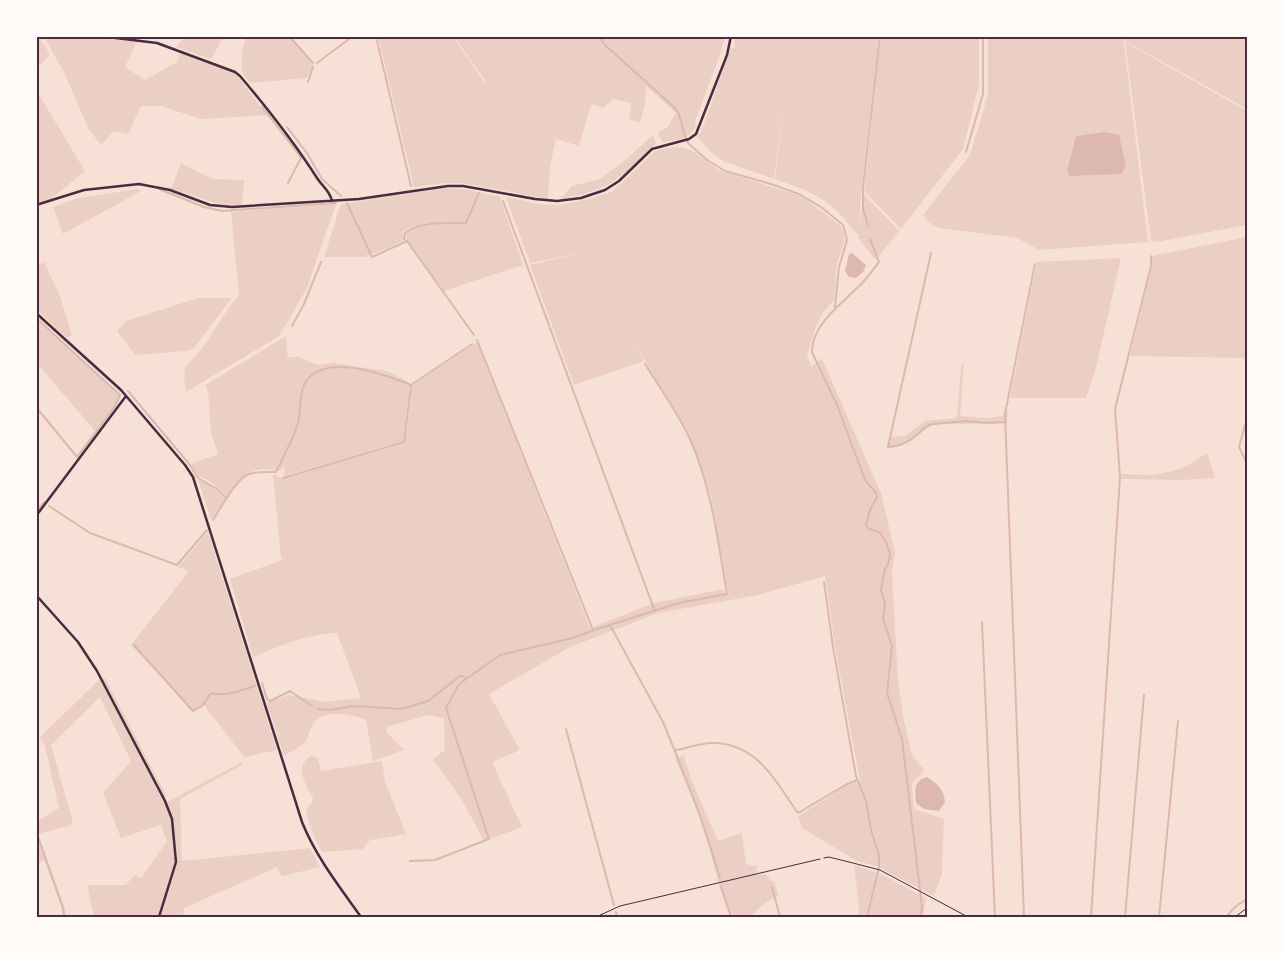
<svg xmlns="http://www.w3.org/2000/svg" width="1283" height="953" viewBox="0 0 1283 953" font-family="Quicksand,sans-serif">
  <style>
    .green { fill: #ebcfc5 }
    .water { fill: #dcb8b0 }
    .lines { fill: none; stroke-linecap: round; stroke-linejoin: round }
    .stream { stroke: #dcb8b0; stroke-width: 2 }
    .path { stroke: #4a2c40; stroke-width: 1 }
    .service { stroke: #4a2c40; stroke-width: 1 }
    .minor { stroke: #4a2c40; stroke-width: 2.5 }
    .neatline { fill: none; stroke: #4a2c40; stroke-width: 2 }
  </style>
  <rect width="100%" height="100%" fill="#f7e1d7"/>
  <path class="green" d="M36,36L39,37L50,54L36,70Z
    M43,36H80L137,42L125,67L145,80L177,62L180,53L234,73L239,78L267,115L201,119L161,106H141L128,134L114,131L101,145L88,128L64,72Z
    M186,36H224L211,59L176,47Z
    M247,36H288L313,65L307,78L250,83C248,80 244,77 243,73C239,63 243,45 247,36Z
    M378,36H453L486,85L484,79L454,36H725L720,55L695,122L696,126C687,140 678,140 662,142L658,132L667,128L676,113L646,86L645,105L640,123L629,119L631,103L613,99L603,108L593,104L590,108L579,146L556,139L550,166L548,199L462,183H444L414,187Z
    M735,36H879L863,177L858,232L864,194L899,231L876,260L858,238L859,233L856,234C832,199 813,192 775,179L785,93L774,179L723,161L713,154L697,137L701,132L731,48H735Z
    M881,36H979V84L963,149L901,229L864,191Z
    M988,36H1123L1148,242L1039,250L1017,238L939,228L928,222L923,215L970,155L988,95Z
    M1124,36H1247V109L1125,41Z
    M1125,42L1247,111V225L1156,242L1151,241Z
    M36,84L41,98L85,171L51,199L36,203Z
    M653,135L656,144C640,158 620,180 601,188C588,194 574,196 560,199L572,186L600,179L630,156Z
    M678,147L691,150L719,170L803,197L841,226L844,235V243L837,264L834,300L824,311L816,326L807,356L811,366L822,359L881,493L895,552L892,573L898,681L904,721L912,755L924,770L912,784L914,809L944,819L942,874L934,896L876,866L857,861L802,828L798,816L847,785L860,781L835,647L825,576L758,595L658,613L570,647L489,694L520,750L492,762L522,827L484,841L462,800L433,759L445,750L444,718L428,715L387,727V733L404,750L373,761L366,720C350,714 324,708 312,725C309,731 308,739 304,743C299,748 290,752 284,756L267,703L289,695L324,702L361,698L337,633C307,634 280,646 253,657L230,579L285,559H281L273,474L283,479L405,443L412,386L477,342L590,628L654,603L723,589L724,593H728L711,496L701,465L689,435L632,339L644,361L574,385L530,265L581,253L530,263L506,197L539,204L560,205L591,198L612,192L655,151L666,148Z
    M181,163L212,179L244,180L242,205L220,204L171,189Z
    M447,188L468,190L500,197L523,265L444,291L406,238L407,233L411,230L438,222L409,228L403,232V241L366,257H324L341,204Z
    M138,189L141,191L63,234L53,207L79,198Z
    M336,204L307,288L288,321L278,337L186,392L184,378L185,367L201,350L232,303L239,295L231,212Z
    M1247,237V358L1130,356L1152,266V256Z
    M1121,258L1095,372L1086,398H1010L1037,262Z
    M44,262L60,296L72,335L67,338L36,309V266Z
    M198,298H232L194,348L187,351L135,355L117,331L126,321Z
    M36,320L119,394L114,406L95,431L36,362Z
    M286,336L288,359L290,357H299L316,365L332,363L387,371L410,383L403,441L284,476L285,466L280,471C251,465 243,474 228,496L209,481L198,476L191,464L218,454L211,432L208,392L205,385Z
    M964,365L960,416L986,418L1002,416L1004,410L1008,411L1007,423C982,424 957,423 932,425C925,427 923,431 918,435C909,442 899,448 887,448L889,437L905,436L925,421L957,418L961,367Z
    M1207,453L1215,478L1181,480L1121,479L1122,474L1153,475L1168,472L1183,468Z
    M198,479L209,484L226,499L211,520Z
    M208,532L277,750L244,757L204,705L193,712L131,645L189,571L178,567Z
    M105,678L167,797L162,798L165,803L242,762V765L180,799L182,861L310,848L320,867L283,876L281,875L277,867L184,908L183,917H94L87,885H126L134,875L141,878L167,841L161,825L121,838L103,793L131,761L100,697L51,745L73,822L69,826L38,834L65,909L66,917H63L62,908L44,860L36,864V822L59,808L45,746L40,737L99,680Z
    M311,756L318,758L321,771L382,761L385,782L406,834L370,840L363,849L322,852C315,838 308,825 306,809L312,803L313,797C305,785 294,766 311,756Z
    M684,756L691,779L718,841L742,833L746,864L757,866V875L766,874L770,880L775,883L778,896L769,900L749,917H731C719,892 715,866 707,840C698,812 687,785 675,758Z
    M854,865L881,874L926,898L923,917H858L859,906Z"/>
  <path class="water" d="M1104,132L1119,135L1126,166L1122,174L1070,176L1067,171L1076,136Z
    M852,253L866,265L863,272L856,278L849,277L845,271L849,254Z
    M927,777C937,784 944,789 945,802L939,811L924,809L916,803C915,790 913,781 927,777Z"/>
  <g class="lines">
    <path class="stream" d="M289,36L313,63
      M376,36L411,186
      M597,36L604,43
      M605,45L675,108L679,114L684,133L688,143L707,160L725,171L771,184L799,194L821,207L843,225L847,240L839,267L835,307
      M317,63L353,36
      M308,82L313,67
      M262,107L300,156L301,158L288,183
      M287,127L307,153L322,179L341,196
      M966,152L983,94V36
      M159,189L204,207L222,211L336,203
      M503,201L654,609
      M347,203L372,257L407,241L474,335
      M868,226L863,208V187L880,36
      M870,239L879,262C872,271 865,282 856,289C839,306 812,325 812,352L837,405L865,480L876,493L877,497L870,510L866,525L869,529L879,532L885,540L890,553L889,561L884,572L881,591L885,603L883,619L892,646L887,693L902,739L922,907L920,917
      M407,241L404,239L405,233C420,221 448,223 466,223L479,193
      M931,253L888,447C899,447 910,441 918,434C923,430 925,426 932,424L966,421L988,423L1006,422
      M36,318L120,395L115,406L77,457L36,407
      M292,326L304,304L321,262
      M477,340L593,630
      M128,391L190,465L198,478L217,489L227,498
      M1247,418L1239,447L1247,464
      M283,478L404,442L411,385L472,344
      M49,506L90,533L177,565L207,530
      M36,512L44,502
      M213,520C221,508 236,479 249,474C257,471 267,472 276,472C283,457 294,438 298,423C301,410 299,396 304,385C321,350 386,375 411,385
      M824,582L833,647L856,776L866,801L871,830L879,855V867L867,917
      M982,622L995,917
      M610,625L663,722L674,749L677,750C688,748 700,743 711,743C757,742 775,781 798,813L847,784L857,780
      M134,645L193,711L202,706L211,693C225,697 241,690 255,686
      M262,683L267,699L270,701L290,691L312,706
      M318,709L331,710L353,706L401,709L428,701L460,676H463L465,678
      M566,729L614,905
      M674,749L700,815L720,878
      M37,834L63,908L64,917
      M410,861L435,860L489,839L446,708L459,684L500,655L573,638L594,630L679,603L727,594C718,542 712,488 690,439C678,413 660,388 645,364
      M721,886L731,917
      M772,887L780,917
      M616,912L617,917
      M1024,917L1005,414L1035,264
      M1091,917L1120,477L1115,409L1151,266V256
      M1125,917L1144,695
      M1159,917L1178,721
      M1226,917L1236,906L1247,899"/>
    <path class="path" d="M824,858L829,857L845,861L880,870L968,917
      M1235,917L1247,908"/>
    <path class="service" d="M596,917L620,906L820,859"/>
    <path class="minor" d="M99,36L157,43L235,72L240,76C268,109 294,142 317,178C322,186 330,191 332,201
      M36,205L84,190L139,184L170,190L210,205L232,207L359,199L448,186H463L535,199L557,201L581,198L605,190L619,181L652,149L689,139L696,134L727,55L731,36
      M36,313L121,390L185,465L193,477L302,822C316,857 339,886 361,917
      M36,516L126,396
      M36,595L78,642L97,671L165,801L172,819L176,862L159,917"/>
  </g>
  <rect width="1283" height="953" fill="none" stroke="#fffaf5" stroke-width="75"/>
  <rect x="38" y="38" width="1208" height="878" class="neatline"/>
</svg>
